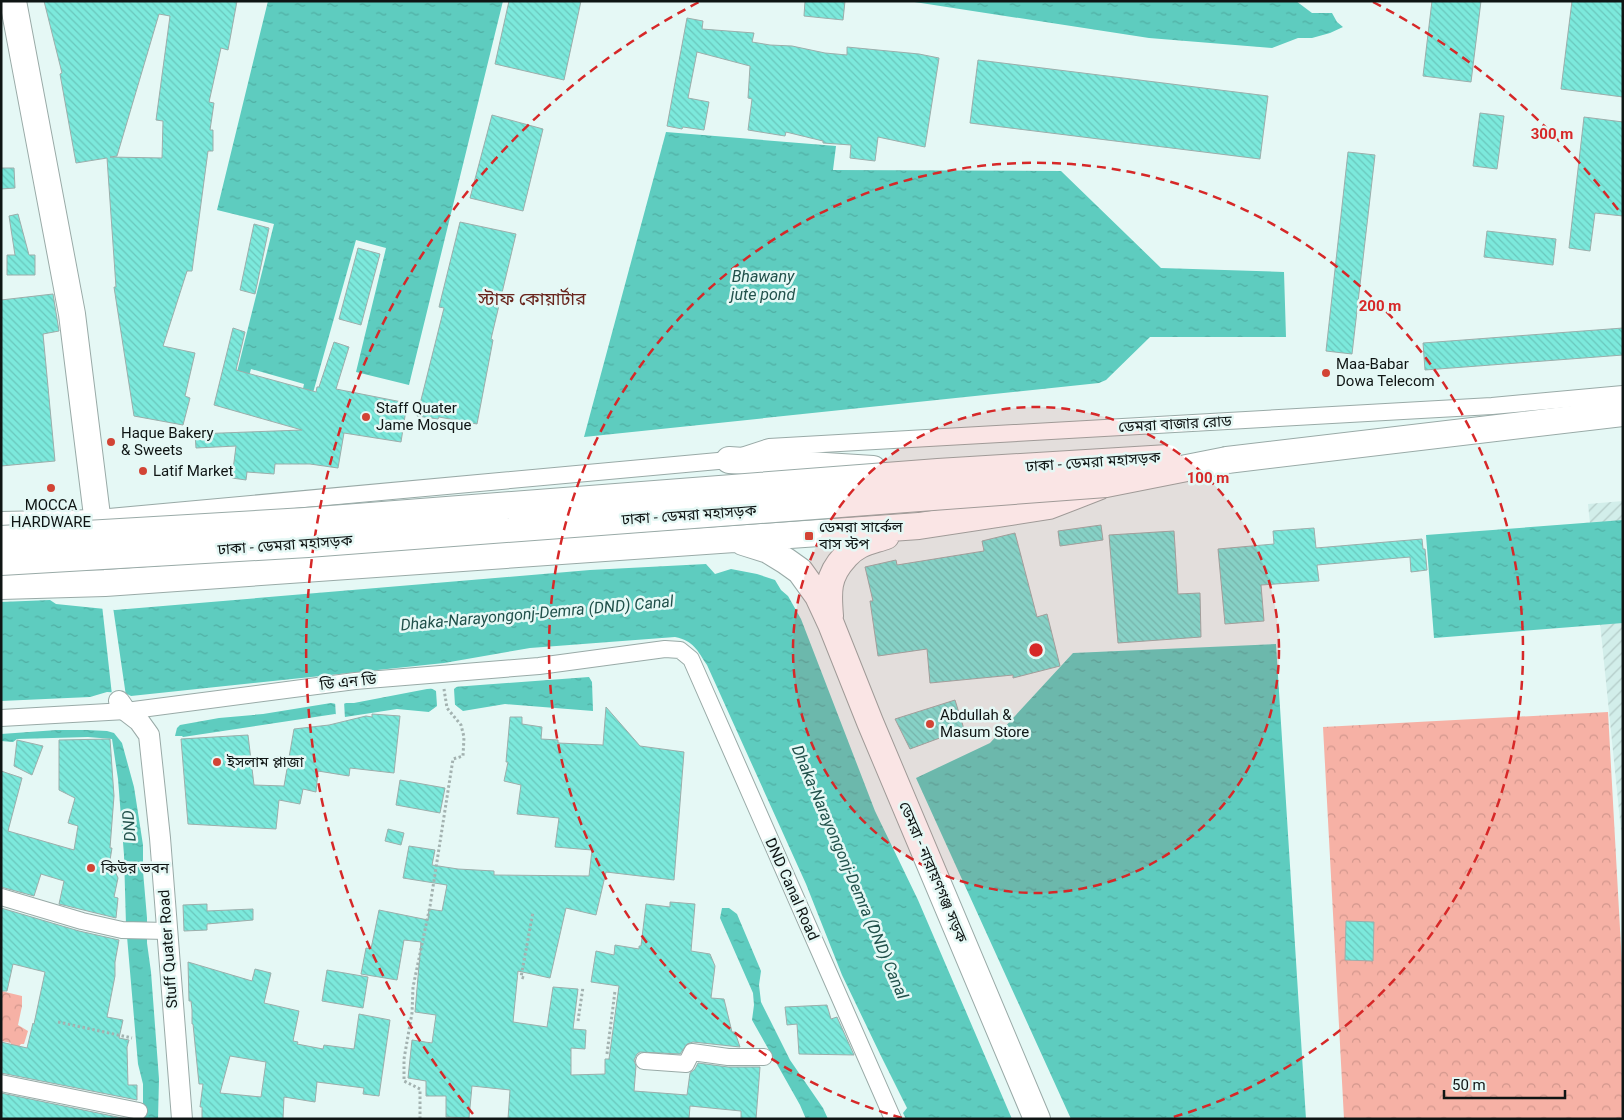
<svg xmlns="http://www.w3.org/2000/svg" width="1624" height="1120" viewBox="0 0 1624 1120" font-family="Roboto,'Noto Sans Bengali',sans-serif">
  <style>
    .industrial { fill: url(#industrial-furrows) }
    .forest { fill: url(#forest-crowns) }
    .water { fill: url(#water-ripples) }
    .pier { fill: #e5f8f5 }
    .building { fill: url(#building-back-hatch); stroke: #9caeab; fill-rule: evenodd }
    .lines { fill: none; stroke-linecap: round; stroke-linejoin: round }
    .minor-casing { stroke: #99aaa7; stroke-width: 18 }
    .tertiary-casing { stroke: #99aaa7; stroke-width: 22 }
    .primary-casing { stroke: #99aaa7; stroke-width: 28 }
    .path { stroke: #a3b2b0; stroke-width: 3; stroke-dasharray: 2.5 2.5; stroke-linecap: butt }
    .minor { stroke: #fff; stroke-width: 16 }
    .tertiary { stroke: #fff; stroke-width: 20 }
    .primary { stroke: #fff; stroke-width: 26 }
    .primary-bridge-casing { stroke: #99aaa7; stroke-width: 28; stroke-linecap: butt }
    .primary-bridge { stroke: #fff; stroke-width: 26 }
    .ring { fill: none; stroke: #d62828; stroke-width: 2.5; stroke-dasharray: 9 6 }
    .poi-dot { fill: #d24435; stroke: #e5f8f5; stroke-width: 2 }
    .labels { text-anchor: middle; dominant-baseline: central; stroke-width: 5; stroke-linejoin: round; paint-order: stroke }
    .poi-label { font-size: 15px; fill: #0f1514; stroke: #e5f8f5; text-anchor: start }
    .street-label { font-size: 15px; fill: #0f1514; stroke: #e5f8f5 }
    .water-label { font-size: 16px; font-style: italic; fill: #21514b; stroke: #e5f8f5 }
    .quarter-label { font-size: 18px; fill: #69251d; stroke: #e5f8f5 }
    .centre { fill: #d62828; stroke: #e5f8f5; stroke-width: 2.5 }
    .ring-label { font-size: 15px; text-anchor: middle; font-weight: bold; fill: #d62828; stroke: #e5f8f5; stroke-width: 5; stroke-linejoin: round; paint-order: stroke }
  </style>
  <defs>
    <pattern id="industrial-furrows" width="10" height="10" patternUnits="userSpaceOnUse" patternTransform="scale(1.25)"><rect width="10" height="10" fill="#d2eeea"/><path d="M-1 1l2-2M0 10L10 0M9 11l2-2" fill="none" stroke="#b3cbc8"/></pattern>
    <pattern id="forest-crowns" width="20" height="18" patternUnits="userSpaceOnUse" patternTransform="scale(1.25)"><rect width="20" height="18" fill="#f6b1a5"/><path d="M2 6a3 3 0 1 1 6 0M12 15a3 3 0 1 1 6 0" fill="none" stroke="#d2978d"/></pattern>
    <pattern id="water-ripples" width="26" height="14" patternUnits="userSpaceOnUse" patternTransform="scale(1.25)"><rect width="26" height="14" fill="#5eccbf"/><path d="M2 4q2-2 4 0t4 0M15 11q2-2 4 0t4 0" fill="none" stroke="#50aea3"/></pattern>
    <pattern id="building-back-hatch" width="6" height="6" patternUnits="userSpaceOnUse" patternTransform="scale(1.25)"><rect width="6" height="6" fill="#7ce9dc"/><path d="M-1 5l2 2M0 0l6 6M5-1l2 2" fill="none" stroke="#6ac7bc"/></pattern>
  </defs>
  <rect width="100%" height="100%" fill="#e5f8f5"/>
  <path class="industrial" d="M1623,501V850L1588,504Z"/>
  <path class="forest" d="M1608,712L1623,983V1119H1344L1323,727Z
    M1,991L22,996V1006L18,1025L28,1031L24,1044H21L15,1051L10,1050L11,1043L1,1041Z"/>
  <path class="water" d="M268,1H503L409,385L356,372L386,248L356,240L311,400L301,398L304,384L251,369L247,383L235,380L274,224L217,210Z
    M908,1H1296L1312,13H1332L1337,22L1343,27L1330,33L1312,38H1298L1272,48L1149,38Z
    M666,132L836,146L833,170L1061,171L1161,268L1284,272L1286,337H1150L1106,380L1099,383L584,437Z
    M1623,520V623L1434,638L1426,535Z
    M706,564L715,574L731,569L757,574L775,580L781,590L788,596L801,619L875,811L918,900L1012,1119H906L903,1113L907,1108L880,1054L842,975L806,884L707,665C697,650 694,641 675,637L530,648L444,663L131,696L125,693L107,692L90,697L1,701V602L50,600L56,604L115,610L590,570Z
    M1276,644L1306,1119H1071L916,778L990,743L1073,653Z
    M589,677L592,682L593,711L505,704L463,711L454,704L437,707L429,712L397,709L345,717L335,714L183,737L182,736H175L177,728L180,725L219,718L263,714L331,703L341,705L346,703H354L427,689Z
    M57,730H87L107,731L114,733L122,743L134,787L143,845V871L147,918V943L151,972L159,1079L158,1119H144L143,1107V1084L138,1064L126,925L124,855L118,779L112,739L88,737L17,739L13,742L1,741V734Z
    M722,908H729L737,914L761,971L759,985L761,1002L790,1060L823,1108L828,1119H806L800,1105L752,1020L754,1005L753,993L720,918Z"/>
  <path class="pier" d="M102,605L113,607L126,696L112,695Z
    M460,684L454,689L455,705L462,712L454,706L430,713L429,712L437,706L436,691L427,686Z
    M335,701L341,703L344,701L345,719L336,717Z"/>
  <path class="building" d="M44,1H237L228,50L221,48L209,102L214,103L210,130H213V151H208L192,271H187L163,346L195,353L185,396L190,398L183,425L134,416L114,287H116L107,158L76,163L60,74L62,73ZM159,14L170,16L156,120L163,121L162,158L110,157L117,156Z
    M509,1H581L564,80L495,64Z
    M805,1H845L843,20L804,16Z
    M1432,1H1481L1471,82L1423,76Z
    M1572,1H1623V97L1561,89Z
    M687,18L703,21L702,29L754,33L752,42L770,45L792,46L825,53L847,55V47L919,54L939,58L925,147L878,137L875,161L850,158L851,145L823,143V141L786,132L785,136L748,130L752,99L748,98L750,66L697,52L688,98L709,102L704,130L683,127L682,129L667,126Z
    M978,60L1268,96L1260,159L970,123Z
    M1480,113L1504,116L1497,169L1473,166Z
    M492,115L543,129L523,211L470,198Z
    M1584,117L1623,122V216L1595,213L1590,251L1569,248Z
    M1348,152L1375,155L1352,354L1326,351Z
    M1,168H14L15,188L1,189Z
    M18,214L29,255H35V275H7V255H15L9,216Z
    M460,222L516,234L491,339L493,340L477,424L439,417L438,419L417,416L444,308L439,307Z
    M254,224L269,228L255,294L240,290Z
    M1487,231L1556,239L1553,265L1484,257Z
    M358,248L380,254L361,325L339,319Z
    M53,294L59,331L43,334L55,461L1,466V300Z
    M233,328L245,332L236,370L316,392L317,387H319L334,342L349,347L336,389L407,403L401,442L344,433L338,468L310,464H275L274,474L247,472L246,480L232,478L236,446L196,448L195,434L302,430L214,405Z
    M1623,328V355L1425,370L1423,343Z
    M1101,525L1103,540L1060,546L1058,531Z
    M1314,528L1316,548L1422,539L1423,549H1425L1427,570L1411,572L1410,557L1317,565L1319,581L1261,585L1264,621L1225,624L1218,549L1274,544L1273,531Z
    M1174,531L1178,594L1200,593L1201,637L1118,643L1109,535Z
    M1015,533L1037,617L1047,614L1060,666L1013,678V675L930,683L927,649L878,656L870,601H873L865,567L896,560L897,565L984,551L982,541Z
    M955,700L964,729L910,749L895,719Z
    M606,707L640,746L684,752L674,880L606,872L596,915L566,908L550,978L518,971L513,1022L547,1027L553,987L578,989L573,1029L586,1030L585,1049L571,1048V1075L605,1074V1059H609L619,986L591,982L596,951L614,955L615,945L639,949V946H641L646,904L670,907V902L695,904L691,951L710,954L715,966L711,998L724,999L732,1032H735L740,1047L693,1042L687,1044L680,1054L640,1052L637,1054L634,1060L636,1066L634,1091L687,1095L690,1073L695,1069L698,1063L728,1067H760L756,1119H741V1111L690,1106L689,1119H508L510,1090L472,1086L469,1118L446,1117V1096H426V1081L408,1078L412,1040L432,1043L436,1015L415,1012L421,942L404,940L397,980L361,974L366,948L371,949L379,910L428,920L429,909L442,911L447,885L403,878L409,846L435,850L432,865L458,869L494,871V875L589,876L592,850L555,847L559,818L517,814L521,785L504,781L508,762H506L510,717H522V724L542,727L541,739L558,740V743L603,745Z
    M372,714L400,716L394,773L350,768L349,776L318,771L316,792L303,789L300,804L279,800L276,829L188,824L181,739L248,735L254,785L284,786L294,729L329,725L366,716L372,717Z
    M110,739L114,796L110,848H112L110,860L118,878L114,897L118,898L116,918L59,904L64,881L41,874L34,896L1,887V771L22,778L8,831L74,850L78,826L68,823L75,798L59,790V740Z
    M17,740L43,746L32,775L14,766Z
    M400,780L445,788L440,813L396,805Z
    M388,829L404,833L401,845L385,841Z
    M207,904V911L253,909V920L207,924V930L184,931L183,905Z
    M1,908L79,931L119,940L115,962V976L107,1017L123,1020L119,1038L129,1040L127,1047L128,1085H137V1100L1,1073V1042L27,1048L33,1023L34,1024L45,972L13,964L7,991H1Z
    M1346,921L1374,922L1373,961L1345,960Z
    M188,962L252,981L255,969L271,973L264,1003L299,1011L293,1041L298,1042L297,1044L323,1049L324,1045L354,1049L359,1014L390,1020L379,1096L363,1094L364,1088L317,1082L315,1102L284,1097L283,1119H202V1107H200L203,1084H199L193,1024H192V1010L191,1001H189ZM230,1056L266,1062L261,1097L220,1093Z
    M327,970L368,977L363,1008L322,1001Z
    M827,1005L831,1019L837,1017L854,1055L799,1054L797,1024L787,1025L785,1007Z
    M1,1093L127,1119H1Z"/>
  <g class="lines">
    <defs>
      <path id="minor" d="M1,520L98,518L729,460L769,447L1492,406L1623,394
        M1,718L126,711L355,681L539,666L665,649L680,650L691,659L893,1119
        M1,897L82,921L122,930L167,931
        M644,1061L686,1064L692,1052L728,1057H764
        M1,1083L139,1111"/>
      <path id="tertiary" d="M119,701L126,711L139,721L149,735L160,838L182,1119"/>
      <path id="primary" d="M13,1L72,314L102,556
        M729,460L873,469
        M1227,460L1623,413
        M743,542L768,550L786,561L800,571L818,596L831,624L870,722L1037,1119
        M1,586L105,583L919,526L1049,506L1098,487
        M830,616C828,592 827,576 845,557C849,552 854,548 860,545C868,541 878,539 886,536"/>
    </defs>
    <use href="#minor" class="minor-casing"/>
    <use href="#tertiary" class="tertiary-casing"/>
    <use href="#primary" class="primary-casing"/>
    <path class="path" d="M524,978L521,977L533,912
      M578,1021L583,987
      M58,1022L132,1038
      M607,1054L615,991
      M420,1119V1089L404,1081V1059L412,1013L413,987L430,906L453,759L463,756L464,737L461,725L447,708L444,689"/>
    <use href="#minor" class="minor"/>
    <use href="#tertiary" class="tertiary"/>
    <use href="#primary" class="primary"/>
    <defs>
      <path id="primary-bridge" d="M1,539L305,521L938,472L1168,458
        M1,562L308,544L1106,484L1227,460"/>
    </defs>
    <use href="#primary-bridge" class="primary-bridge-casing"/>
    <use href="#primary-bridge" class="primary-bridge"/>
  </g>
  <circle cx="1036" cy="650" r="243" fill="#d62828" fill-opacity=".12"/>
  <g class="ring">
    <circle cx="1036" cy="650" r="243"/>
    <path d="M902 1118A487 487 0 1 1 1170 1118"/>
    <path d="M473 1114A730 730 0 0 1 699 2M1373 2A730 730 0 0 1 1619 211"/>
  </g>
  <g class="poi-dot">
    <circle cx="1326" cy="373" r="5"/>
    <circle cx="366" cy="417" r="5"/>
    <circle cx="111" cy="442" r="5"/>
    <circle cx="143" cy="471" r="5"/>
    <circle cx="51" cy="488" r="5"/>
    <rect x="804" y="531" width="10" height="10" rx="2.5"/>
    <circle cx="930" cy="724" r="5"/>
    <circle cx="217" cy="762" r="5"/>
    <circle cx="91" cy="868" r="5"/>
  </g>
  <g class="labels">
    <g class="poi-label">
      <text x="1336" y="364">Maa-Babar<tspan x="1336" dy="17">Dowa Telecom</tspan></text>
      <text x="376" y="408">Staff Quater<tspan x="376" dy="17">Jame Mosque</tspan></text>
      <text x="121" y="433">Haque Bakery<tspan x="121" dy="17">&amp; Sweets</tspan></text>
      <text x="153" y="471">Latif Market</text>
      <text x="51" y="505" text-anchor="middle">MOCCA<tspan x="51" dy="17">HARDWARE</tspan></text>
      <text x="819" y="527">ডেমরা সার্কেল<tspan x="819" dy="17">বাস স্টপ</tspan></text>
      <text x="940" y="715">Abdullah &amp;<tspan x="940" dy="17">Masum Store</tspan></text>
      <text x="227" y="762">ইসলাম প্লাজা</text>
      <text x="101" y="868">কিউর ভবন</text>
    </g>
    <g class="street-label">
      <text transform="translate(1175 424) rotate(-3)">ডেমরা বাজার রোড</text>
      <text transform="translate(1093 462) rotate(-4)">ঢাকা - ডেমরা মহাসড়ক</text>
      <text transform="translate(689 515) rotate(-4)">ঢাকা - ডেমরা মহাসড়ক</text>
      <text transform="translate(285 545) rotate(-4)">ঢাকা - ডেমরা মহাসড়ক</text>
      <text transform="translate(348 682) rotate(-6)">ডি এন ডি</text>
      <text transform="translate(933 872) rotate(67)">ডেমরা - নারায়ণগঞ্জ সড়ক</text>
      <text transform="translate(792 889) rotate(66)">DND Canal Road</text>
      <text transform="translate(168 949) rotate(-94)">Stuff Quater Road</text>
    </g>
    <g class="water-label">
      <text x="763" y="276">Bhawany<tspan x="763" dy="18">jute pond</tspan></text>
      <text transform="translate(537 613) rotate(-5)">Dhaka-Narayongonj-Demra (DND) Canal</text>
      <text transform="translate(129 826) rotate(-95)">DND</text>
      <text transform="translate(850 872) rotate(67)">Dhaka-Narayongonj-Demra (DND) Canal</text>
    </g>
    <g class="quarter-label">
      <text x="532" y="298">স্টাফ কোয়ার্টার</text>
    </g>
  </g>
  <circle cx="1036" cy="650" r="8" class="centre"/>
  <g class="ring-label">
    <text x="1552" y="139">300 m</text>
    <text x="1380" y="311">200 m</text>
    <text x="1208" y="483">100 m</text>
  </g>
  <rect width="1624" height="1120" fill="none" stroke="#0f1514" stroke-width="5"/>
  <path d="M1444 1090v8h121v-8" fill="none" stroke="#0f1514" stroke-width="2.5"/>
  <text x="1452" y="1090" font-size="15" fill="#0f1514" stroke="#e5f8f5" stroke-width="4" paint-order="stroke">50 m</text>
</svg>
